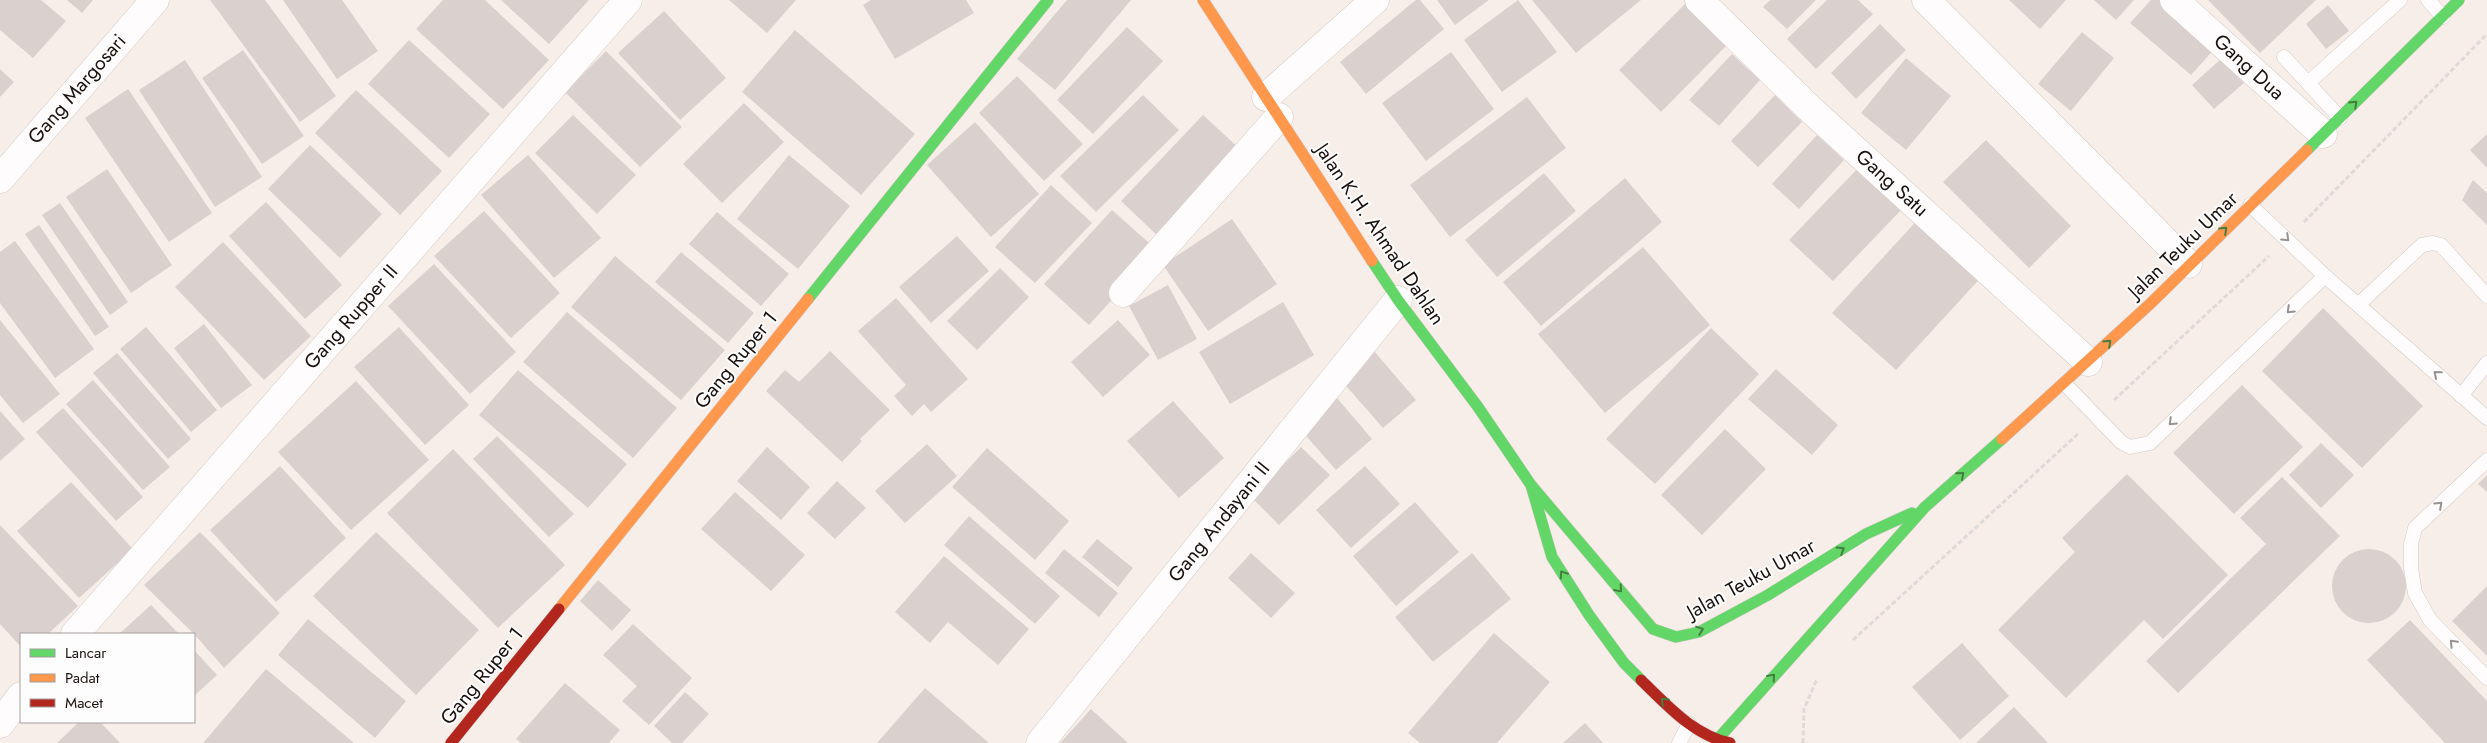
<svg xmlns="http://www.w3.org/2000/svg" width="2487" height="743" viewBox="0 0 2487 743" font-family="Jost,sans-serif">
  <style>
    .building { fill: #dad1ce }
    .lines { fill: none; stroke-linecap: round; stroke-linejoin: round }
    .lane-casing { stroke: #d3cac6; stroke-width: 15 }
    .street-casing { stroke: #d3cac6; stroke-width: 29 }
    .fast-casing { stroke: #d3cac6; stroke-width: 12 }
    .slow-casing { stroke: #d3cac6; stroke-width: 12 }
    .jam-casing { stroke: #d3cac6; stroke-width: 12 }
    .path { stroke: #dddad9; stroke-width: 3; stroke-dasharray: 5 2.5; stroke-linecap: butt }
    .lane { stroke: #fefcfc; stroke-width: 14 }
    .street { stroke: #fefcfc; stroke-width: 28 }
    .fast { stroke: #63d668; stroke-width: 11 }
    .slow { stroke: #ff974d; stroke-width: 11 }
    .jam { stroke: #b3261e; stroke-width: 11 }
    .oneway { stroke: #437e40 }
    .oneway2 { stroke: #989392 }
    .labels { text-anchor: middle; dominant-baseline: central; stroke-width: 4; stroke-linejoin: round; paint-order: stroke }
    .street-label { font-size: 20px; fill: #1c1310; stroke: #fdfdfd }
  </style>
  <rect width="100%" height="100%" fill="#f7eeea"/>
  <path class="building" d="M0,0H41L66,21L33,58L0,30Z
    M67,0H93L82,13Z
    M210,0H265L336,96L300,122Z
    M283,0H342L378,51L337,79Z
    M443,0H485L549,60L503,109L416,29Z
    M501,0H589L549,44Z
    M729,0H796L767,33Z
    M871,0H966L974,13L895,59L863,5Z
    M1067,0H1131L1055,90L1017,59Z
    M1416,0H1420L1444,29L1366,94L1340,62Z
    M1437,0H1489L1455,25Z
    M1518,0L1557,52L1502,92L1464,40Z
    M1532,0H1641L1576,53Z
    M1770,0H1816L1787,29L1763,7Z
    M1827,0H1858L1873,14L1816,69L1787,39Z
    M2009,0H2066L2040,29Z
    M2094,0H2134L2116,20Z
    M2151,0H2165L2218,45L2191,75L2130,23Z
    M2208,0H2316L2260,53Z
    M1685,4L1727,45L1661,112L1619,70Z
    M2328,5L2349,31L2326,49L2306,24Z
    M664,11L726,78L680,120L618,53Z
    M1880,24L1906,50L1856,99L1831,73Z
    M1127,27L1163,61L1093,134L1057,100Z
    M795,30L915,134L861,195L742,92Z
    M2082,32L2114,58L2071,111L2038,84Z
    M409,40L490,114L449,158L368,84Z
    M243,50L304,136L262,164L202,78Z
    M606,51L682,127L640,167L565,92Z
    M1451,52L1494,109L1426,161L1382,103Z
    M1732,54L1760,80L1719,126L1689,100Z
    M1906,58L1951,96L1906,150L1861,113Z
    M2221,59L2244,83L2214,109L2192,85Z
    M185,60L262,177L215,207L139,90Z
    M0,69L14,82L0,97Z
    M1017,76L1083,144L1044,181L979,113Z
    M128,89L212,213L169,242L85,118Z
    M356,90L442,171L400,215L315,133Z
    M1143,95L1179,130L1096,212L1060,176Z
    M1775,95L1802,122L1758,167L1731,141Z
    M1527,97L1566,148L1450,237L1410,185Z
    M744,103L784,142L722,203L683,164Z
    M573,115L636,175L597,214L535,153Z
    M1203,115L1242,151L1159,237L1121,201Z
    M975,122L1039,194L991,237L927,165Z
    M2487,134V168L2470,150Z
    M1817,135L1844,160L1799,209L1772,184Z
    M1986,140L2071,226L2029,268L1943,182Z
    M310,145L382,214L340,258L268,189Z
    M528,155L601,238L554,278L481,195Z
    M789,155L850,206L798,269L737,219Z
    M1861,165L1904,207L1833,281L1789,240Z
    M107,169L172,265L131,293L66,197Z
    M1544,173L1576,211L1497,277L1465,240Z
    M1625,178L1662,222L1541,326L1503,282Z
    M2473,180L2487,193V225L2462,200Z
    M1051,185L1092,223L1035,283L995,247Z
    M266,202L342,285L305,319L229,236Z
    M60,203L128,302L110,315L42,215Z
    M1112,210L1157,250L1089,325L1044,284Z
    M484,211L560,293L511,338L434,256Z
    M717,212L789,274L761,306L689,244Z
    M1922,215L1986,272L1896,370L1832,313Z
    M1232,219L1277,284L1208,331L1163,265Z
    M39,225L109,327L95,336L25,234Z
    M957,236L989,271L931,323L899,287Z
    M15,241L94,349L55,378L0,303V252Z
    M223,242L311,336L264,380L175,287Z
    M1643,247L1710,325L1605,413L1538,334Z
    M681,252L754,313L728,343L655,282Z
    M615,256L725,350L681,400L571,307Z
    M434,264L516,352L470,394L388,306Z
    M1000,268L1029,297L977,350L947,321Z
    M1168,285L1197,339L1158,360L1129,306Z
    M896,298L968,379L931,412L924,404L912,416L894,396L906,385L858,331Z
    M1283,302L1314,355L1230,404L1199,352Z
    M2323,308L2423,406L2362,468L2262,371Z
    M567,312L677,408L633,458L523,362Z
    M0,320L60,394L23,423L0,395Z
    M1118,320L1150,355L1103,397L1071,362Z
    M204,324L252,385L221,408L174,348Z
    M146,327L217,410L191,432L120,349Z
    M399,327L469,405L425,445L354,367Z
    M1711,328L1759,374L1655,484L1606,439Z
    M830,351L890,410L860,439L862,441L842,462L766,391L785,370L799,382Z
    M1374,351L1416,400L1383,428L1340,379Z
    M117,353L191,439L168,459L93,373Z
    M1776,369L1838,425L1812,455L1748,399Z
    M518,370L627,464L588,508L479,415Z
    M93,380L170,467L143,490L66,404Z
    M356,381L429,460L351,530L278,452Z
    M2242,385L2303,447L2234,514L2173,453Z
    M1337,398L1372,439L1336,470L1300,429Z
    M1173,401L1224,458L1179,498L1127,441Z
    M63,408L143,497L116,521L36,432Z
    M0,411L25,439L0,461Z
    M1725,429L1766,469L1702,535L1661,495Z
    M497,436L574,514L549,537L473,459Z
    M2321,443L2354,475L2321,508L2289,475Z
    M927,444L957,476L905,523L875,491Z
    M767,447L810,487L781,520L737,481Z
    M1301,447L1330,475L1279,525L1251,497Z
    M987,448L1069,521L1035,560L952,487Z
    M453,449L565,565L498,628L387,513Z
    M280,466L346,538L276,602L210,530Z
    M1365,466L1400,504L1351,548L1316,510Z
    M2127,474L2228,575L2163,639L2144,620L2066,698L1998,630L2075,552L2062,538Z
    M2487,475V492L2478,484Z
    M2282,477L2340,536L2178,693L2146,661L2266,544L2240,518Z
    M837,481L866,508L835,539L807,513Z
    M71,482L133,549L79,598L17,531Z
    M735,492L805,555L771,591L701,529Z
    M1415,502L1459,552L1396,606L1353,556Z
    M969,516L1060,596L1035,624L944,545Z
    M0,525L78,606L48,634H21V647L0,624Z
    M200,532L280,613L224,668L194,634L144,585Z
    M376,532L479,630L416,695L313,596Z
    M1097,539L1133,568L1118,587L1082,557Z
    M2332 586a37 37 0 1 1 74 0a37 37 0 1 1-74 0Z
    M1064,549L1118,593L1099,617L1045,573Z
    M1251,553L1295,593L1271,618L1228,578Z
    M1472,553L1511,599L1433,662L1395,617Z
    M944,556L1029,629L998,665L948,622L930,643L895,612Z
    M598,580L631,610L612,631L580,601Z
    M2487,586V656L2452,621Z
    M151,605L179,634H119Z
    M308,619L406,701L375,738L278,655Z
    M2410,620L2487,701V743H2445L2367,660Z
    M633,624L692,678L649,725L622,701L637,686L603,655Z
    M1494,633L1550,682L1497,743H1420L1408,733Z
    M1962,643L2009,696L1960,740L1912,687Z
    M194,650L217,675L194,696Z
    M266,669L354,743H203Z
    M565,683L620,730L609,743H521L516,739Z
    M925,688L989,743H877Z
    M685,692L709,714L682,743H672L654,726Z
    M2014,707L2048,743H1976Z
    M1091,709L1128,743H1060Z
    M79,722H100L120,743H57Z
    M1585,723L1603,743H1563Z"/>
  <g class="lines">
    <defs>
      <path id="lane" d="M2428,0L2443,17
        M2284,57L2340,118
        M2308,83L2400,0
        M2250,205L2325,276L2487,418
        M2358,305L2422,245L2433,243L2441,245L2487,296
        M2065,384L2121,442L2130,447L2150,443L2325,276
        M2461,396L2487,363
        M2487,460L2415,528L2411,544V568L2415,593L2430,620L2487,678
        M1679,743L1689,724"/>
      <path id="street" d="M1699,0L1809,108L2088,362
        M1926,0L2188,264
        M2174,0L2323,134
        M1266,97L1375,0
        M0,179L155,0
        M1123,293L1279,117
        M75,634L628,0
        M0,724L21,696
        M1040,743L1398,300"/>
      <path id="fast" d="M2307,150L2459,0
        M1372,261L1398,300L1478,407L1531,485L1552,557L1589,615L1624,663L1641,680
        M808,299L1048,0
        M1531,485L1653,629L1676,637L1699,632L1768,595L1866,534L1912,513
        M1717,740L1925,507L2002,439"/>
      <path id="slow" d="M1203,0L1372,261
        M2002,439L2151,303L2307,150
        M559,609L808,299"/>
      <path id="jam" d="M1641,680C1667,705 1693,735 1730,743
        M451,743L559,609"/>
    </defs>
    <use href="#lane" class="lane-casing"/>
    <use href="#street" class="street-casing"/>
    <use href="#fast" class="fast-casing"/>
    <use href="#slow" class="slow-casing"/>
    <use href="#jam" class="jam-casing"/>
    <path class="path" d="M2304,222L2487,34
      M2114,400L2269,256
      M1853,640L2079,433
      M1803,743L1804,709L1817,679"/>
    <use href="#lane" class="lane"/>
    <use href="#street" class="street"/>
    <use href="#fast" class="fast"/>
    <use href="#slow" class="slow"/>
    <use href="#jam" class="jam"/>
  </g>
  <defs><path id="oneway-chevron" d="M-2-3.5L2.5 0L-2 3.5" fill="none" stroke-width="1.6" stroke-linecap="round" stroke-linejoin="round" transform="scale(1.25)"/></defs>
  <g class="oneway">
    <use href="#oneway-chevron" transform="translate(2354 104) rotate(-44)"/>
    <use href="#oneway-chevron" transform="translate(2224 230) rotate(-44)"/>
    <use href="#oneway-chevron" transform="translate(2108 343) rotate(-43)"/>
    <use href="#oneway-chevron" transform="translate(1961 475) rotate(-41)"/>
    <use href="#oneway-chevron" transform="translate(1841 550) rotate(-32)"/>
    <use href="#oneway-chevron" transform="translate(1563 574) rotate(-123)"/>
    <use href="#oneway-chevron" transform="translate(1619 589) rotate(49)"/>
    <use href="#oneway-chevron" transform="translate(1700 630) rotate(-21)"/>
    <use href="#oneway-chevron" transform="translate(1772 677) rotate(-49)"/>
    <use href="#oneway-chevron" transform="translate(1664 701) rotate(-137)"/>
  </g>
  <g class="oneway2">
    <use href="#oneway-chevron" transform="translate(2286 238) rotate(44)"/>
    <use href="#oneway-chevron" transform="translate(2290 310) rotate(136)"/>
    <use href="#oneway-chevron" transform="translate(2437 374) rotate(-139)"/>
    <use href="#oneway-chevron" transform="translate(2172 422) rotate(136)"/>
    <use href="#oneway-chevron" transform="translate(2439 505) rotate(-43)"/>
    <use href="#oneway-chevron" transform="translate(2453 643) rotate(-134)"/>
  </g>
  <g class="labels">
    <g class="street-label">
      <text transform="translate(2249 67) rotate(42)">Gang Dua</text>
      <text transform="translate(77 89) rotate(-49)">Gang Margosari</text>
      <text transform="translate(1892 183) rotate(42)">Gang Satu</text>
      <text transform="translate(1380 234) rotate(56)">Jalan K.H. Ahmad Dahlan</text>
      <text transform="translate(2183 245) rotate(-44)">Jalan Teuku Umar</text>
      <text transform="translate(351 317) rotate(-49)">Gang Rupper II</text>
      <text transform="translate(736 360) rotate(-51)">Gang Ruper 1</text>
      <text transform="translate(1219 522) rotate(-51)">Gang Andayani II</text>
      <text transform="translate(1751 579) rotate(-29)">Jalan Teuku Umar</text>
      <text transform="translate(482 676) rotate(-51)">Gang Ruper 1</text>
    </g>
  </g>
  <rect x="20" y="633" width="175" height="90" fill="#fdfdfd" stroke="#a39f9e"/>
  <rect x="30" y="649" width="25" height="8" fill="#63d668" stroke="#a39f9e"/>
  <text x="65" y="658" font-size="15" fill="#1c1310">Lancar</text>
  <rect x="30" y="674" width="25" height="8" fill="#ff974d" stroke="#a39f9e"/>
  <text x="65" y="683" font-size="15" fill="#1c1310">Padat</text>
  <rect x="30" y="699" width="25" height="8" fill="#b3261e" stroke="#a39f9e"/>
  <text x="65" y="708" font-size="15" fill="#1c1310">Macet</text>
</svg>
